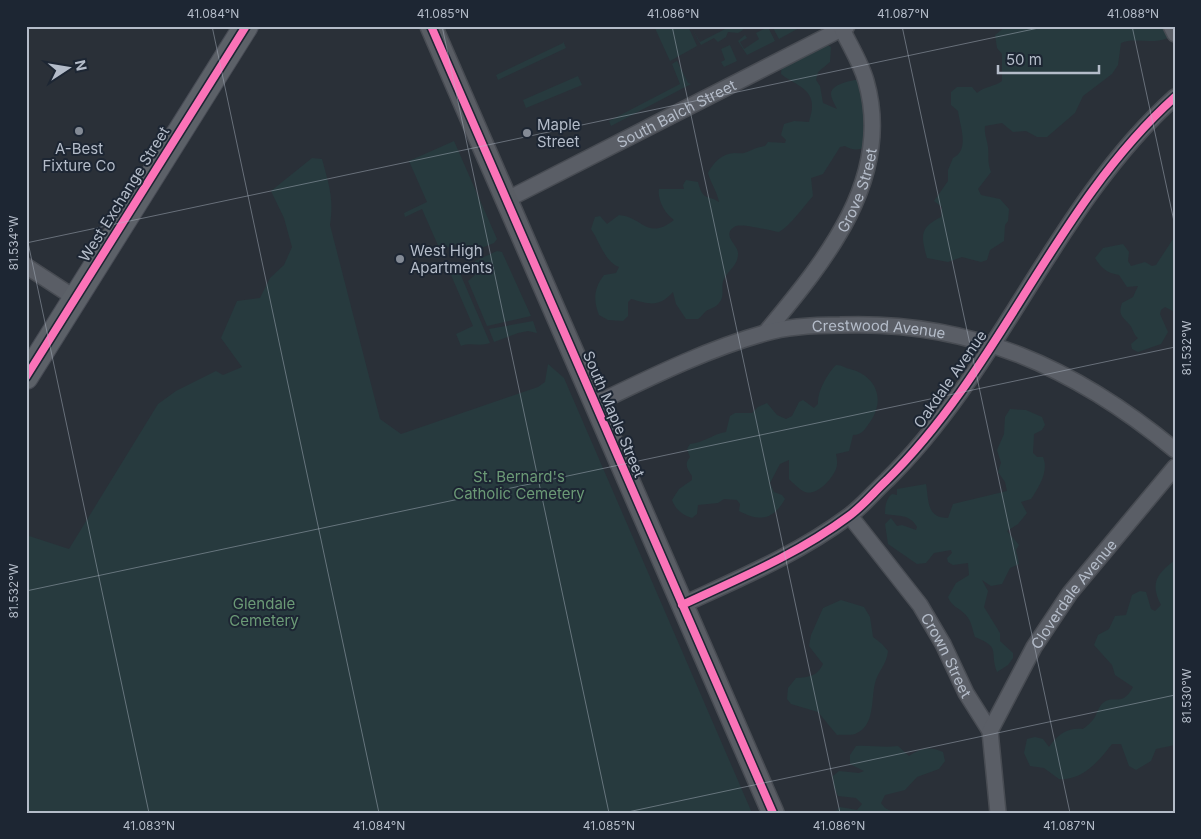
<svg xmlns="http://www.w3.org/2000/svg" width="1201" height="839" viewBox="0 0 1201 839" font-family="Inter,sans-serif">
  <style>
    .green { fill: #273a3e }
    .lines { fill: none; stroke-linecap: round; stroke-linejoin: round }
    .street-casing { stroke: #484c53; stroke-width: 18 }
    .secondary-casing { stroke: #484c53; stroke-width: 24 }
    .primary-casing { stroke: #484c55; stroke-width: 26 }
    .street { stroke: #5a5e66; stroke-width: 15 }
    .secondary { stroke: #595d64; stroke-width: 21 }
    .primary { stroke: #5c6168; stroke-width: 24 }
    .cycleway-casing { stroke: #1d2633; stroke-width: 11 }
    .cycleway { stroke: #fb73b8; stroke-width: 8 }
    .ticks { fill: none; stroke: #b4bcc9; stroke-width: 1; stroke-opacity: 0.45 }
    .poi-dot { fill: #848b96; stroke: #1d2633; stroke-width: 2 }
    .labels { text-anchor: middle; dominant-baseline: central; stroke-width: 4; stroke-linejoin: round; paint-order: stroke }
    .street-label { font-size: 15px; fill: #b4bcc9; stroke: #1d2633 }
    .poi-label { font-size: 15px; fill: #b4bcc9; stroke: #1d2633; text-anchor: start }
    .park-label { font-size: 15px; fill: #6b9a76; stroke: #1d2633 }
    .neatline { fill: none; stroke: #b4bcc9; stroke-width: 2 }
    .ticks-label { font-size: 12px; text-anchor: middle; fill: #b4bcc9 }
  </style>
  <rect width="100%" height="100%" fill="#2a3038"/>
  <path class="green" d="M654,26H688L697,46L670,61Z
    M731,26H741L743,30L738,33L728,32L726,37L718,42L714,38L701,45L691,27L700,42Z
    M772,26H798L799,28L779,39Z
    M1025,26H1167L1168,38C1151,45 1135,37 1121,43L1118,65L1112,74L1083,96L1075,113L1047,137H1037L1026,131L1013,132L1002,123L985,126C984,134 987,139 988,147C989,157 987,161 991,172L978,189L981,195L1000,199L1009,209L1008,221L1005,225L1004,241L990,250L987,260L981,262L962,257L948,262L927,258C921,236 919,228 941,217L942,207L934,201L948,181V170L953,158C970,150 960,126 958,111L951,105V92L957,87H972L977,93C985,86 994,87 1002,81V54L997,48L995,35L1004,28Z
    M768,27L775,41L747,55L738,41L745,35L747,38L740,42L744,49L759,39L756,33Z
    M563,41L566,48L498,80L496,75L563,43Z
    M826,44L831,47L830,62L818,72L816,80L820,86L823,103L837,109C835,105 831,98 831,94C831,83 855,80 861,79L866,125H863L869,130L868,146C860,150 853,151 845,146L840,147L823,174L811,178L813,196C803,207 791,225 779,232C769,231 741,222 734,227C721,236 739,245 738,254C738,266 727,271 723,281C721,289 725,296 719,303C715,308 711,308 706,311C704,313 701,317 698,319H686L676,304L673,292C658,308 650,304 631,299L628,302V316L623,321L608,320L599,315C593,300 594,288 604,275L616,273L619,267C604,261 600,242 591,229L595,217L600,216L607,224L619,215C643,217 647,241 674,220C665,214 657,199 659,189H684L683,185L686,180L698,182C703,201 706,194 719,202C717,191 711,184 708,173C713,163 722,153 735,153C739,153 743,154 747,152C754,149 757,147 765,146L768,142L785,143L786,140L781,135L784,124L794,121L809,122C810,117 812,112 812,107C813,88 793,84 781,74L782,62Z
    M730,45L737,61L724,67L721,62L725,60L721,49Z
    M677,61L688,83L691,84L611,126L609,121L680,84L672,64Z
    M578,76L582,85L526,108L523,100Z
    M454,141L497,239L494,243L471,252L469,249L459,243L440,250L422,209L405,217L404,213L427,202L409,161Z
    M312,158L322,159C329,185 334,198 330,225L380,419L401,434L538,387L545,382L548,364L564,378L752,813H26V535L69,549L158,404L176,391L216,371L223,375L242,367L221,338L237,301L260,298L270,278L284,265L292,247L284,218L271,191Z
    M1175,236V312L1165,307L1161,310L1160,314L1168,332L1161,344L1138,352L1132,349L1131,344L1138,338C1133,334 1133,328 1129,324C1122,316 1118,315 1122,303L1133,297L1138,286L1127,287L1119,275C1107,273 1101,268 1095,258L1103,248L1123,244L1129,252L1128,261L1131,266L1145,262L1152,266L1156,265Z
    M497,251L502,252L531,316L487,326L468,281L475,275V261Z
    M459,271L490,343C479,347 471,342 461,346L456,334L473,326L451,275Z
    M533,321L537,333L528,331L518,333L494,342L489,329Z
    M836,365C843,365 844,368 850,369C876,376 886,399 870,422C865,429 862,435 853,435L849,451L836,454C837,459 838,464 836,469C832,479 817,496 805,492C800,490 793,483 789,479V460L780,464L770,483L774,492L782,495L785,499C773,520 760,522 739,511L740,504L737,500L724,499L718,503L698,505L697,514L692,518C682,515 676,510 672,500L679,489L692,480V476C687,469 684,464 690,457L687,449L690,444C703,443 713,434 726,432L730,416L735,413H752L758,407L767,403L777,415L786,419L792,416L799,402L803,400L814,408L818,404C817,392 827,374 836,365Z
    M1010,409L1026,410L1042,417L1045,425L1042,430L1034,434L1033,453L1037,457H1043C1049,471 1039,487 1031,499L1021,502L1027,513L1018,524L1007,531L1019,545L1016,550L1019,564L1010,568L1002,584L991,586L982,580L988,591L984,607L1000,633V641L1013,653V658L1008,665L997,672C989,651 1002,648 975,637C972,629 972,621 965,614C959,608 951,606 948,597L956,583L969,575L968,563L953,565L948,562L947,558L952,553L951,550L934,553L926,563L917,564L888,544L885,524L891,518L897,526L902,525L916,530L917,527C909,513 899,517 885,514C885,506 886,499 892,494L897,495V489L926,484C929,500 926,518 948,518L953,504L1007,491L1005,482L998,472L1001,463L997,450L1004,434L1005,417Z
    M1175,560V745L1156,749L1151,761L1136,770L1129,766L1121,744H1112C1099,761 1082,781 1059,779L1044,768L1030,766L1024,753L1027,739L1035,737L1043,739L1049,747C1058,734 1068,727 1083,729C1087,726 1092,722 1095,717C1097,713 1099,706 1103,703C1113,694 1122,708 1133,687L1115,675L1112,665L1094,645L1098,635L1109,629L1115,616L1126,615L1132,595L1140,591L1146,592L1151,609L1155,611L1161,605C1150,584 1156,574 1175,560Z
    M841,600L864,607L870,617L873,637L882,644L888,651C887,664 878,671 875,683C871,699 875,725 857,733C852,736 843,734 837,735L818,712L791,704L787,699L788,688L796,678C808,677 817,677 823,664L809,646L811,635L823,608Z
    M856,746C871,745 883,748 898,746L909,756C921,748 929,746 943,752L945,761L939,769L917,777L905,790L885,795L881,803L885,808L895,813H834L840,807L857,810L862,804L856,798L838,796L834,787L833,776L839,771L859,773L864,771L850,764V755Z"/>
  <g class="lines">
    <defs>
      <g id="street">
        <path d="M1171,26L1175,34"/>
        <path id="s1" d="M506,200L847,26"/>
        <path d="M26,266L75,298"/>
        <path id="s2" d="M766,332C824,262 894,179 866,81C861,63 850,46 842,29"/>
        <path id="s3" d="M595,404C649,378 707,349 765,333C789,326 816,325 840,325C971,320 1076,368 1175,450"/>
        <path id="s4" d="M850,516L920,605L943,644L966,693L990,731L998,813"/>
        <path d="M682,605C740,578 798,554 849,516C863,506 874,492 887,480C1002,367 1055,205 1175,97"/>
        <path id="s5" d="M990,731L1034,647L1070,593L1175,467"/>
      </g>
      <path id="secondary" d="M431,26L773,813"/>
      <path id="primary" d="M26,377L246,26"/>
    </defs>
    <use href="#street" class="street-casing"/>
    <use href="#secondary" class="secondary-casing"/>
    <use href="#primary" class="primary-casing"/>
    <use href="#street" class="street"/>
    <use href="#secondary" class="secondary"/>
    <use href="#primary" class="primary"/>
    <defs>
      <path id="cycleway" d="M431,26L773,813
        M26,377L246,26
        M682,605C740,578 798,554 849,516C863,506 874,492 887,480C1002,367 1055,205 1175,97"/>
    </defs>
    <use href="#cycleway" class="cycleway-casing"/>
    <use href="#cycleway" class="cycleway"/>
  </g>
  <path class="ticks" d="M212,26L379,813M442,26L609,813M672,26L840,813M902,26L1070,813M1132,26L1175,226M26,233L149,813M26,243L1048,26M26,591L1175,347M623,813L1175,695"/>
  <g class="poi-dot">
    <circle cx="79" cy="131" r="5"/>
    <circle cx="527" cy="133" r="5"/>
    <circle cx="400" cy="259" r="5"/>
  </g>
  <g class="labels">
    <g class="street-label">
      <text stroke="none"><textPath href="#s1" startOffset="191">South Balch Street</textPath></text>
      <text stroke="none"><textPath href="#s2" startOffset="170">Grove Street</textPath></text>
      <text transform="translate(124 194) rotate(-58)">West Exchange Street</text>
      <text stroke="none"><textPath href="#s3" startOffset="299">Crestwood Avenue</textPath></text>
      <text transform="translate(950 379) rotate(-55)">Oakdale Avenue</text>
      <text transform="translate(614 414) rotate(67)">South Maple Street</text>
      <text stroke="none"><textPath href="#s5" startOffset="161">Cloverdale Avenue</textPath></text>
      <text stroke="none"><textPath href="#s4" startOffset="170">Crown Street</textPath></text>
    </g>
    <g class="poi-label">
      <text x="537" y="124">Maple<tspan x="537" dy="17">Street</tspan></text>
      <text x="79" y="148" text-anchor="middle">A-Best<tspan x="79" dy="17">Fixture Co</tspan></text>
      <text x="410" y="250">West High<tspan x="410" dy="17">Apartments</tspan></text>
    </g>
    <g class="park-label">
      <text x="519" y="476">St. Bernard's<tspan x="519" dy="17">Catholic Cemetery</tspan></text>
      <text x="264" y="603">Glendale<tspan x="264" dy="17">Cemetery</tspan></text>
    </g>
  </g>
  <rect width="1201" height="839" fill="none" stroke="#1d2633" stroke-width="55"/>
  <g transform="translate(68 68) rotate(78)" stroke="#1d2633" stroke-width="4" paint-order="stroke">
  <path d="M0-4L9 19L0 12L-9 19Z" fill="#b4bcc9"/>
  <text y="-8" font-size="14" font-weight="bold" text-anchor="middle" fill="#b4bcc9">N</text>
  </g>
  <path d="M998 65v8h101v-8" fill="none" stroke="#b4bcc9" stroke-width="2.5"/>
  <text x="1006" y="65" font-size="15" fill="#b4bcc9" stroke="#1d2633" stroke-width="4" paint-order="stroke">50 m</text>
  <rect x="28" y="28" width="1146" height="784" class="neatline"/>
  <g class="ticks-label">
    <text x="213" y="18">41.084°N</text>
    <text x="443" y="18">41.085°N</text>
    <text x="673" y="18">41.086°N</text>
    <text x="903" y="18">41.087°N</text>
    <text x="1133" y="18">41.088°N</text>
    <text transform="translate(14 243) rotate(-90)" y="4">81.534°W</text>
    <text transform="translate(1187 348) rotate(-90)" y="4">81.532°W</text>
    <text transform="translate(14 591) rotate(-90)" y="4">81.532°W</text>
    <text transform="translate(1187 696) rotate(-90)" y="4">81.530°W</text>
    <text x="149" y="830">41.083°N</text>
    <text x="379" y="830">41.084°N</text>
    <text x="609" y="830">41.085°N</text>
    <text x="839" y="830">41.086°N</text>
    <text x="1069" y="830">41.087°N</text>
  </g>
</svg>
